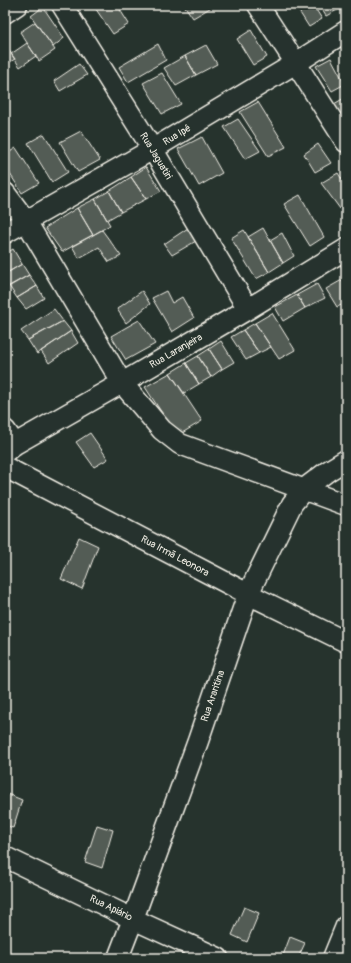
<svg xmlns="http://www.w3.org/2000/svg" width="351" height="963" viewBox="0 0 351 963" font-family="Pangolin,sans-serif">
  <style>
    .building { fill: #525c55; stroke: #f4f1e8 }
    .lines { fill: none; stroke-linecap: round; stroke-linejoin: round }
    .street-casing { stroke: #f4f1e8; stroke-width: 23 }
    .street { stroke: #26332d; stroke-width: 20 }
    .labels { text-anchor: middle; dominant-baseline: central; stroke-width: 4; stroke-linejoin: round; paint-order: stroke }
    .street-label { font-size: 10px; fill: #f4f1e8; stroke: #26332d }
  </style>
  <rect width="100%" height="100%" fill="#26332d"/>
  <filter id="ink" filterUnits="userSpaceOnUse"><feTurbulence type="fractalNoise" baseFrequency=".025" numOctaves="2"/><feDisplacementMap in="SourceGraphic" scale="8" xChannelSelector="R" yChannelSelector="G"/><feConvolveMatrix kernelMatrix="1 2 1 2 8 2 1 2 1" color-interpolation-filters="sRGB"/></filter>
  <g filter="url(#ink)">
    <path class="building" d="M78,5H87L81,9Z
      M93,5H117L129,24L113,34Z
      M184,5H215L193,18Z
      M295,5H313L322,19L309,27Z
      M319,5H337L339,9L326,16Z
      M337,5H345L339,9Z
      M43,7L64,38L53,47L31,16Z
      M35,22L55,50L39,61L20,32Z
      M251,30L267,57L253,65L237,39Z
      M346,42V54L340,45Z
      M27,43L36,56L20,67L11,54Z
      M158,44L166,60L128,82L119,67Z
      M5,45L15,59L5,65Z
      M206,45L217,64L196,75L185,56Z
      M185,56L196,75L176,86L164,68Z
      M331,58L345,84L332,91L316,66Z
      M79,64L87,75L60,91L54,81Z
      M162,73L181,104L162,114L143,83Z
      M346,97V116L342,118L334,104Z
      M258,102L286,147L268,156L240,112Z
      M238,119L260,151L245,159L224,127Z
      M81,131L100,160L78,172L60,142Z
      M44,134L68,172L52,182L28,143Z
      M202,137L222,173L199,186L178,149Z
      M318,144L331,163L315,172L304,154Z
      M16,148L39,183L22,193L5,166V155Z
      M146,167L161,191L146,199L131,177Z
      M338,173L346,186V217L321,183Z
      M131,177L146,199L121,212L109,191Z
      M109,191L121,212L107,220L95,199Z
      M300,195L324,237L310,246L284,204Z
      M95,199L110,225L93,235L77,208Z
      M77,208L93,235L62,252L45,228Z
      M188,228L196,241L172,255L164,244Z
      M263,228L283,263L269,272L248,237Z
      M102,230L121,256L109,262L99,247L79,258L72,246Z
      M244,230L269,272L256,279L231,238Z
      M282,233L294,256L283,263L270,240Z
      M13,249L22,264L5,274V254Z
      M346,263V274L341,266Z
      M22,264L29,275L5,289V274Z
      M29,275L37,286L17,298L9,286Z
      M342,280L346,287V303L337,307L326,289Z
      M317,284L325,298L305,308L297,295Z
      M37,286L44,298L26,309L17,298Z
      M142,291L150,304L126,323L117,309Z
      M166,291L172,303L182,297L194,318L172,332L152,298Z
      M297,295L305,308L283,321L275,307Z
      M54,309L63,321L28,340L21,331Z
      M272,313L295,350L279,359L255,323Z
      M139,320L155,344L126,360L111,336Z
      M63,321L71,331L37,354L28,340Z
      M255,323L271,347L259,353L243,330Z
      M243,330L259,353L246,360L231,337Z
      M71,331L78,343L49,363L41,351Z
      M221,341L234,362L222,369L209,349Z
      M209,349L222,369L211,377L198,356Z
      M198,356L211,377L199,384L186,363Z
      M186,363L199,384L184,393L170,373Z
      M170,373L202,421L177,436L145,387Z
      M90,433L108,459L94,467L76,442Z
      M79,537L98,546L82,589L61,579Z
      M5,793L22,800L13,828L5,825Z
      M97,825L113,830L102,868L85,862Z
      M244,907L259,913L247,942L232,935Z
      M290,937L305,943L298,958H282Z"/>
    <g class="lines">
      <defs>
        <path id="street" d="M62,5L153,150L248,309
          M258,5L295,62L346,142
          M5,13L17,5
          M5,193L26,221L122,383L162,430L180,444L346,505
          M5,233L153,149L296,63L346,31
          M5,430L15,444
          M5,452L15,444L122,383L248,309L346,249
          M5,467L248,594L346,642
          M5,857L133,919L218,958
          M118,958L133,919L198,741L248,594L292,504L304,489L328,471L346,460
          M333,958L346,926"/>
      </defs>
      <use href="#street" class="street-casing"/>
      <use href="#street" class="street"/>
    </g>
  </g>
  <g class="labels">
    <g class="street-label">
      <text transform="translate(177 135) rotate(-31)">Rua Ipê</text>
      <text transform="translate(156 156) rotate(59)">Rua Jaguatiri</text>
      <text transform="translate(176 351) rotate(-30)">Rua Laranjeira</text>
      <text transform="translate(175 556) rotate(28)">Rua Irmã Leonora</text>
      <text transform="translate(213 696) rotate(-71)">Rua Araritina</text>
      <text transform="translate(111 908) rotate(26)">Rua Apiário</text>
    </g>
  </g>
  <rect width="351" height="963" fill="none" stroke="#26332d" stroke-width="20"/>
  <rect x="10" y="10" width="331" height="943" fill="none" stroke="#f4f1e8" stroke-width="1.5" filter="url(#ink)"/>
</svg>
